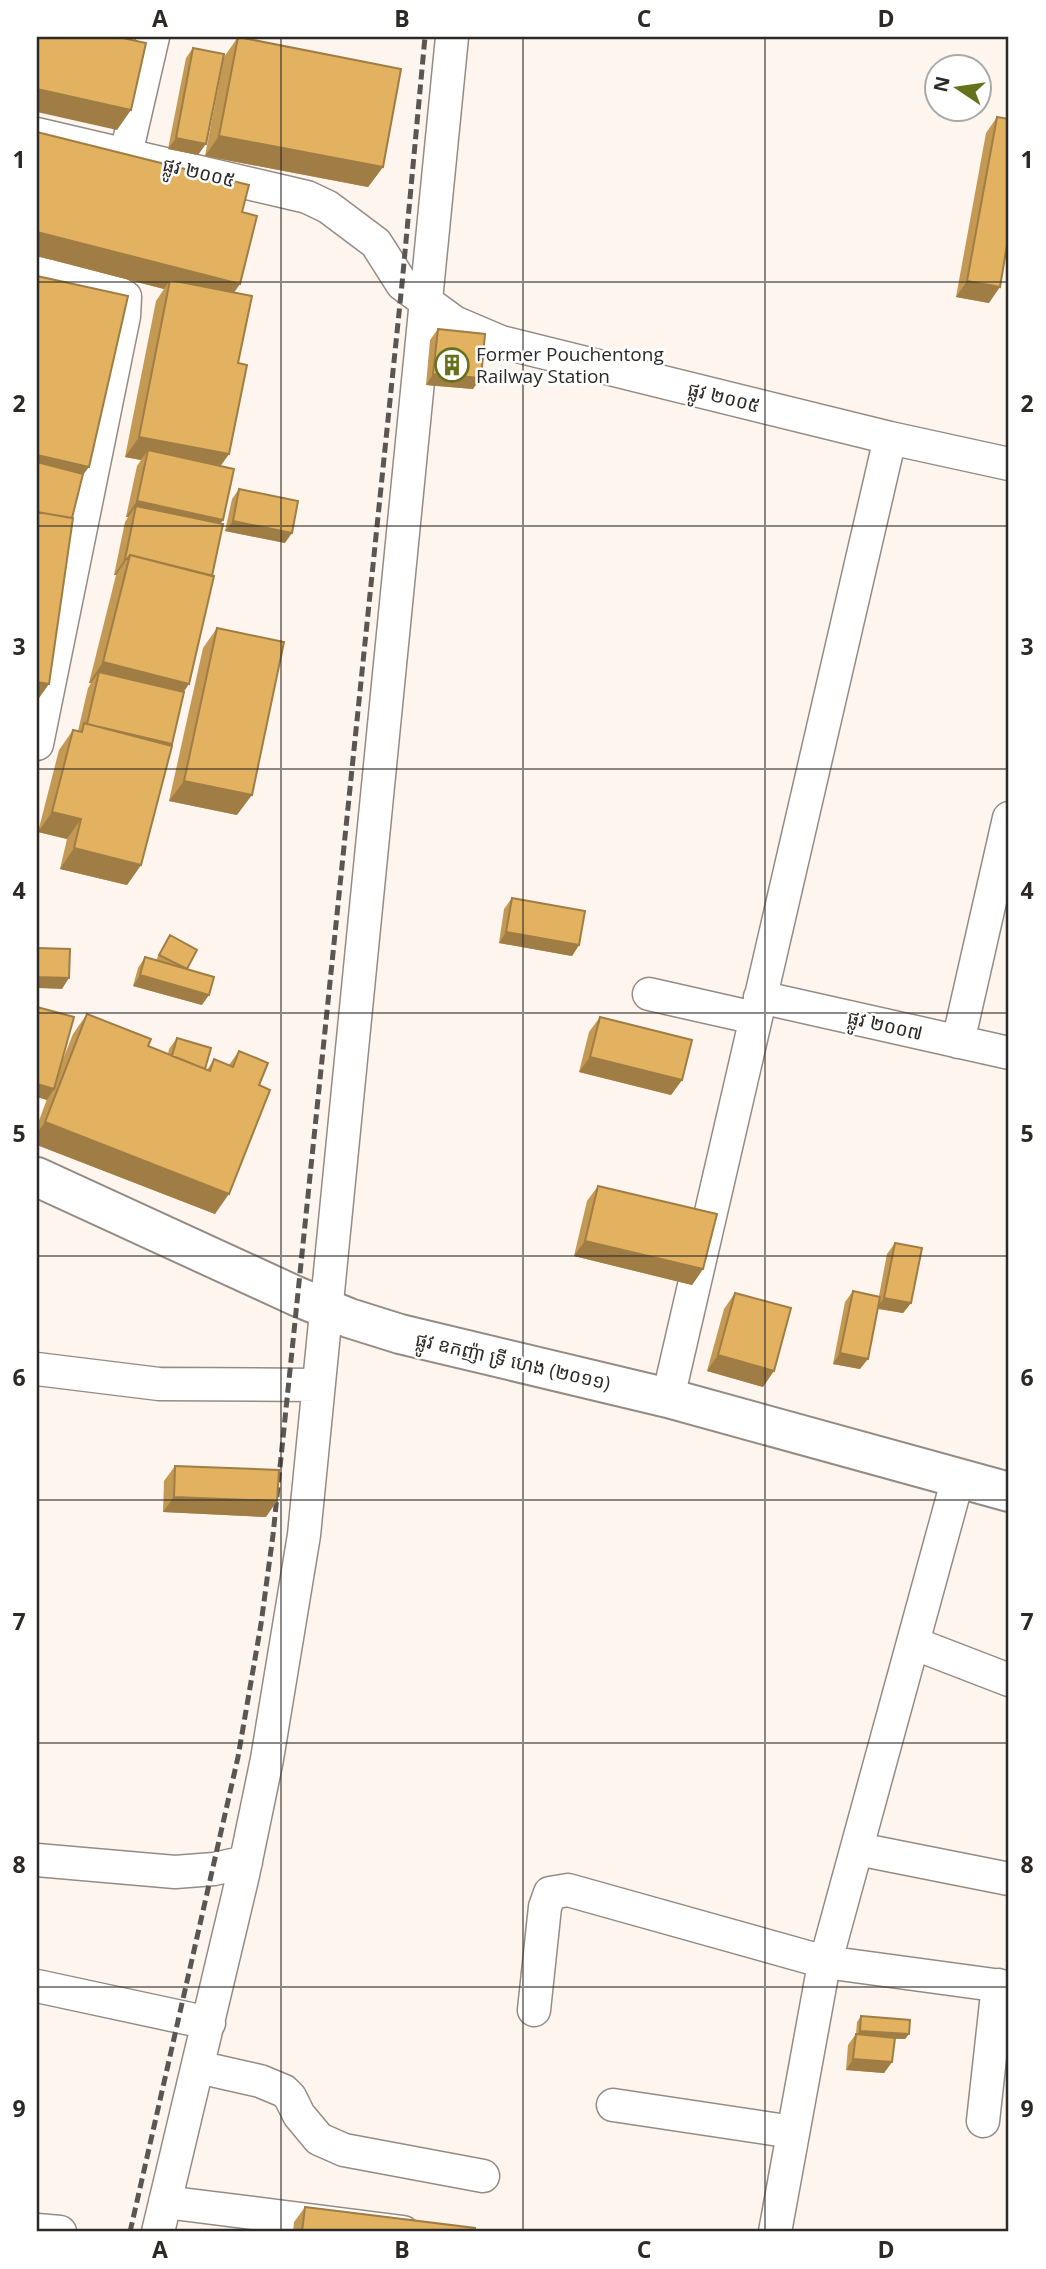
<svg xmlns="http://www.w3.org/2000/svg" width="1046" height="2269" viewBox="0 0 1046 2269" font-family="'Open Sans','Noto Sans Khmer',sans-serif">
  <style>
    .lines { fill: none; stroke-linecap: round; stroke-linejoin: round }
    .minor-casing { stroke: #958b85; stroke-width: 35 }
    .major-casing { stroke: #958b85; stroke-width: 42 }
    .minor { stroke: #fff; stroke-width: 32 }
    .major { stroke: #fff; stroke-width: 38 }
    .rail { stroke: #5c5653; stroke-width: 5; stroke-dasharray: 10 5; stroke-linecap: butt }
    .wall { fill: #c39953 }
    .shaded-wall { fill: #9f7d44 }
    .building { fill: #e3b261; stroke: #9f7d44; stroke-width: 2 }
    .grid { fill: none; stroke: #2d2926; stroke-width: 2; stroke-opacity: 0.55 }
    .labels { text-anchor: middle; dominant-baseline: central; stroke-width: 5; stroke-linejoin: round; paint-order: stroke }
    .street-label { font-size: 19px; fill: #2d2926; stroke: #fff }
    .poi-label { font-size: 19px; fill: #2d2926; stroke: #fff; text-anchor: start }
    .neatline { fill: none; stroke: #2d2926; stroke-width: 2.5 }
    .grid-label { font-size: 23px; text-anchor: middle; font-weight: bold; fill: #2d2926 }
  </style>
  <rect width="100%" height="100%" fill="#fef5ef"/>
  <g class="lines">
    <defs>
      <path id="minor" d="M37,134L307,197L328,207L376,243L402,284L454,322L501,342L890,438L1009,464
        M126,154L153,37
        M37,273L112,289L125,297L124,316L37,744
        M649,994L755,1018
        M760,997L1009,1053
        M958,1042L1009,818
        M37,1369L159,1384L318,1385
        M668,1398L890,438
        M913,1643L1009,1680
        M858,1849L1009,1879
        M37,1860L175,1872L214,1869L246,1862
        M37,1986L209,2023
        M534,2010L545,1907L550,1893L568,1890L825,1962L1009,1987
        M198,2067L260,2081L284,2091L290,2097L299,2115L319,2139L344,2150L483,2176
        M613,2105L793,2132
        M983,2121L998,1985
        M165,2202L403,2232
        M37,2230L60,2232
        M158,2232L243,1875L267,1759L304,1535L452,37
        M775,2232L822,1975L958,1478"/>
      <path id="major" d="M37,1177L296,1296L349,1318L400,1334L668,1398L1009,1492"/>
    </defs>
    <use href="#minor" class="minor-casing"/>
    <use href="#major" class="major-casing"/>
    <use href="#minor" class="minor"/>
    <use href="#major" class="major"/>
    <path class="rail" d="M130,2232L238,1757L261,1624L273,1535L402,284L425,37"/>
  </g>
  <path class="wall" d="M238,37L383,167L368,187L205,156L224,57Z
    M193,48L198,155L168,149L186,58Z
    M997,117L1009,119V117V233L989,303L956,297L986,133Z
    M242,212L234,293L238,363L229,454L220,466L223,520L220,523L172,744L141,865L127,885L60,869L67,839L38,832L59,750L73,730L78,731L88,688L91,683H89L116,575H114L125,522L128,517H126L137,466L141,460L125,457L156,301L164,289L37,256Z
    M438,329L473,389L426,385L430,340Z
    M239,489L285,543L225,531L232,499Z
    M217,628L237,815L169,801L203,648Z
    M512,898L579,945L572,956L499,943L504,909Z
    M170,935L187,969L202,1005L133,986L138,968L145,957L156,960Z
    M37,1007L61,1064L73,1034L87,1014L148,1046L168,1054L169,1049L177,1038L207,1070L214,1059L229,1065L239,1051L259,1085L215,1214L37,1145V1126L47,1099V1100L37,1097Z
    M600,1017L682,1080L671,1095L579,1072L589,1032Z
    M598,1186L703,1269L692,1285L574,1256L587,1201Z
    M895,1243L911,1303L903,1313L877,1309L860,1369L833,1364L845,1302L853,1291L879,1296L887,1254Z
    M735,1293L763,1387L707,1371L724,1309Z
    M175,1466L266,1517L163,1512L164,1481Z
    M861,2016L909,2034L905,2039H895L892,2062L884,2073L846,2070L848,2045L856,2034L857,2022Z
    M305,2207L475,2232H293L294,2222Z"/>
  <path class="shaded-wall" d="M37,89L131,110L117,130L37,112Z
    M219,136L383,167L368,187L205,156Z
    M176,138L206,144L198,155L168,149Z
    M37,232L240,284L226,304L170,280L164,289L37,256Z
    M967,281L1000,287L989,303L956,297Z
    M433,374L481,378L473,389L426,385Z
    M139,437L229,454L214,475L148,450L141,460L125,457Z
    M37,455L89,467L74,487L37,479Z
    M137,501L223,520L212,536L136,506L128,517H126Z
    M233,521L292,533L285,543L225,531Z
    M125,559H127L116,575H114Z
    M103,662L189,684L175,705L99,672L91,683H89Z
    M37,682L49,684L37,701Z
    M184,781L252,795L237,815L169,801Z
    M52,812L81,819L67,839L38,832Z
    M74,848L141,865L127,885L60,869Z
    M506,932L579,945L572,956L499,943Z
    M140,975L209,995L202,1005L133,986Z
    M37,977L69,978L62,989L37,988Z
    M590,1057L682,1080L671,1095L579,1072Z
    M37,1084L54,1089L47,1100L37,1097Z
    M45,1122L229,1194L215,1214L37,1145V1133Z
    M585,1241L703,1269L692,1285L574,1256Z
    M884,1298L911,1303L903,1313L876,1308Z
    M840,1353L868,1359L860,1369L833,1364Z
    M718,1355L774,1371L763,1387L707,1371Z
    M174,1497L277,1501L266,1517L163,1512Z
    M860,2031L909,2034L905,2039L856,2036Z
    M853,2059L892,2062L884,2073L846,2070Z"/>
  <path class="building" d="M37,37H118L146,43L131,110L37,89Z
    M238,37L401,69L383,167L219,136Z
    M193,48L224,54L206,144L176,138Z
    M997,117L1009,119V233L1000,287L967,281Z
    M37,132L249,185L242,212L257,216L240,284L37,232Z
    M37,276L128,296L89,467L37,455Z
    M170,280L252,296L238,363L247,365L229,454L139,437Z
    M438,329L485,334L481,378L433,374Z
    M148,450L234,469L223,520L137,501Z
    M37,462L83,474L72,518L37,512Z
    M239,489L298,501L292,533L233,521Z
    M136,506L223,524L212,576L130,555L127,559H125Z
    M37,512L73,518L49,684L37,682Z
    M130,555L214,576L189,684L103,662Z
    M217,628L284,642L252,795L184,781Z
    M99,672L184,692L172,744L87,724Z
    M84,723L172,746L141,865L74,848L81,819L52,812L73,730L82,732Z
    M512,898L585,911L579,945L506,932Z
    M170,935L197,950L187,969L159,955Z
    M37,948L70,949L69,978L37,977Z
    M145,957L214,977L209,995L140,975Z
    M37,1007L74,1017L54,1089L37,1084Z
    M87,1014L151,1039L148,1046L210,1071L214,1059L233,1067L239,1051L268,1063L259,1085L270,1090L229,1194L45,1122Z
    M600,1017L692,1040L682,1080L590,1057Z
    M177,1038L211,1048L205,1069L172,1056Z
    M598,1186L717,1214L703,1269L585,1241Z
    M895,1243L922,1248L911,1303L884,1298Z
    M853,1291L880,1297L868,1359L840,1353Z
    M735,1293L791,1308L774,1371L718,1355Z
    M175,1466L279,1470L277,1501L174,1497Z
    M861,2016L910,2020L909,2034L860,2031Z
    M856,2034L895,2038L892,2062L853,2059Z
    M305,2207L475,2228V2232H302Z"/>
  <path class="grid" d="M281,37V2232M523,37V2232M765,37V2232M37,282H1009M37,526H1009M37,769H1009M37,1013H1009M37,1256H1009M37,1500H1009M37,1743H1009M37,1987H1009"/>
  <defs>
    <symbol id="building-ring" viewBox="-11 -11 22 22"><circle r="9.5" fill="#fff" stroke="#65711b" stroke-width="1.5"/><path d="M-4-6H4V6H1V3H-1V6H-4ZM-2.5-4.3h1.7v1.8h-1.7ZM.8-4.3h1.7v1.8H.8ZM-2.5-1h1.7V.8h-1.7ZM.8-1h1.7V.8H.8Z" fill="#65711b"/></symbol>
  </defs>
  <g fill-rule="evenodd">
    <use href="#building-ring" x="433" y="346" width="38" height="38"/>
  </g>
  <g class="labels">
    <g class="street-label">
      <text transform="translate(199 172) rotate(13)">ផ្លូវ ២០០៥</text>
      <text transform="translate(724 397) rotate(14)">ផ្លូវ ២០០៥</text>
      <text transform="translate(885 1025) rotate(13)">ផ្លូវ ២០០៧</text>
      <text transform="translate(513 1361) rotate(13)">ផ្លូវ ឧកញ៉ា ទ្រី ហេង (២០១១)</text>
    </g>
    <g class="poi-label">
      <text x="476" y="354">Former Pouchentong<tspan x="476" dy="22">Railway Station</tspan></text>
    </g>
  </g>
  <rect width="1046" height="2269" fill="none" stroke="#ffffff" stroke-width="77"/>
  <g transform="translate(958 88) rotate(283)"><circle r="33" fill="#ffffff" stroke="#aba9a8" stroke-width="2"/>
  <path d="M0-5L12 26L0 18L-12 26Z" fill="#65711b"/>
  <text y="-10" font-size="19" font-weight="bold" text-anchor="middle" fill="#2d2926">N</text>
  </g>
  <rect x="38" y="38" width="969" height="2192" class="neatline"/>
  <g class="grid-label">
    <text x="160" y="27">A</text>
    <text x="402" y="27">B</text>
    <text x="644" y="27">C</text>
    <text x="886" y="27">D</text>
    <text x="19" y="168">1</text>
    <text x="1027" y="168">1</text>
    <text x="19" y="412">2</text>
    <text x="1027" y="412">2</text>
    <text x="19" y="655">3</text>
    <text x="1027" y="655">3</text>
    <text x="19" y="899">4</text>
    <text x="1027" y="899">4</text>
    <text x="19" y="1142">5</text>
    <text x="1027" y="1142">5</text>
    <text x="19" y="1386">6</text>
    <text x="1027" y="1386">6</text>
    <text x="19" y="1630">7</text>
    <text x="1027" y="1630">7</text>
    <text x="19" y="1873">8</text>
    <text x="1027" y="1873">8</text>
    <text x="19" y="2117">9</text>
    <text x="1027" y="2117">9</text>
    <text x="160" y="2258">A</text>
    <text x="402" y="2258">B</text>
    <text x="644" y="2258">C</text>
    <text x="886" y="2258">D</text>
  </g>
</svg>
